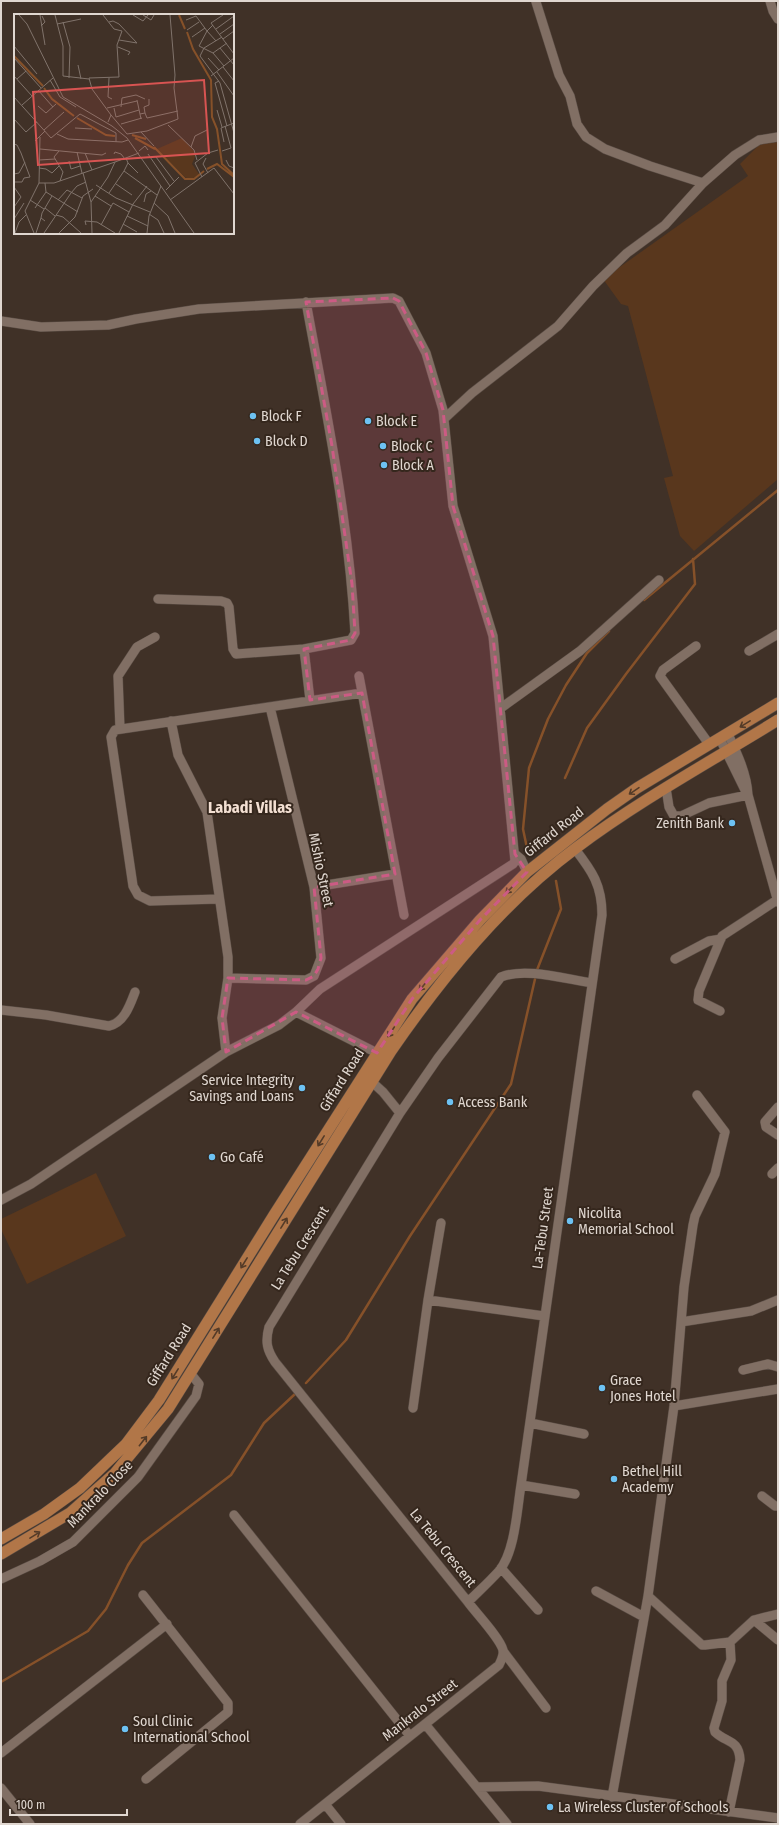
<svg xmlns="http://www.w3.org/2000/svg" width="779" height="1825" viewBox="0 0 779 1825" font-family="'Fira Sans Condensed',sans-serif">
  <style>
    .green { fill: #59371d }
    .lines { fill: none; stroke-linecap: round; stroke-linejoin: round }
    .stream { stroke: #865129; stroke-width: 2.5 }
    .minor-casing { stroke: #5a4d45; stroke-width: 10 }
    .primary-casing { stroke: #5a4d45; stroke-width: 12 }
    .minor { stroke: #816f64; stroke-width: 9 }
    .primary { stroke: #b17648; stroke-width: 11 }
    .oneway { stroke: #543b28 }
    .marked { fill: #cc5b84; fill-opacity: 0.2; stroke: #cc5b84; stroke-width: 3; stroke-dasharray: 8 5; stroke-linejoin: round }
    .poi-dot { fill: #6dc2f3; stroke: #35271d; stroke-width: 1.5 }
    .labels { text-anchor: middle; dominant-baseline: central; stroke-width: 4; stroke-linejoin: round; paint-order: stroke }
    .poi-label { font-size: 14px; fill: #e0d7d0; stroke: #35271d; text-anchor: start }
    .street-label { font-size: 14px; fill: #e0d7d0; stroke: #35271d }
    .quarter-label { font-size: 16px; font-weight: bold; fill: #f4e0d3; stroke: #35271d }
    .inset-river { fill: none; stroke: #865129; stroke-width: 2 }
    .inset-road { fill: none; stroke: #80736b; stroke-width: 1 }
    .view { fill: #d85452; fill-opacity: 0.15; stroke: #d85452; stroke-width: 2 }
    .inset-edge { fill: none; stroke: #e0d7d0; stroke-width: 2 }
  </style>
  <rect width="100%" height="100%" fill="#403127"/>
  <path class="green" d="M778,139V479L694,551L680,536L664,478L673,476L628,306L621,304L603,279L748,176L740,164L760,144Z
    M96,1173L126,1236L27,1284L1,1229V1219Z"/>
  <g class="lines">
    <path class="stream" d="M644,600L778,490
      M565,778L587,728L626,674L695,584L693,559
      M527,848L523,829L529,768L548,719L566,685L587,653L609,631
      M537,970L561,909L556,881
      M306,1383L346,1340L410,1236L511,1084L535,979
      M1,1682L88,1631L106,1609L128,1565L142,1543L231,1475L264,1423L295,1394"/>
    <defs>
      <path id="minor" d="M770,1L773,11L778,19
        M536,2L559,75L570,96L577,124L586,137L605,149L650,166L703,183
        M306,302C326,411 349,521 355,633L351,640L304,649L310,700
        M1,321L41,327L108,325L136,319L199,309L393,298L399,301L426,353L443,410L453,506L493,636L515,861L513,864L320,989L296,1012
        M445,418L472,393L558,326L593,286L627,253L665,225L703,183L735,155L759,140L778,137
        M158,599L221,601L227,603L229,607L233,649L236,654L304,649
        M696,646L663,670L660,676L709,744
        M749,651L778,634
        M359,676L404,915
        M501,708L580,651L659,580
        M171,721L178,755L207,812L228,957V978L222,1018L226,1052
        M120,729L118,676L137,647L155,637
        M728,734C737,753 747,774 748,795L778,902
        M720,739L746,792
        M666,788L669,807L674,816H681L709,803L748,795
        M515,854L521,859L527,872
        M314,887L395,874
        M219,899L150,901L138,895L133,886L111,737L115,730L362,693
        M675,959L709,941L721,939
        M228,978L306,980L314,976L321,958L314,887L270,707
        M1,1010L46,1015L109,1026C124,1023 130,1005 135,992
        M720,1011L698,1000L699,991L722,936L777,900
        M372,1082L383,1092L400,1113
        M778,1107L765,1122L766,1127L778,1135
        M772,1174L778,1168
        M1,1200L31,1184L226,1052L279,1025L296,1012L377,1053
        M428,1300L544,1316
        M681,1322L751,1311L778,1300
        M743,1370L768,1364L778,1367
        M674,1406L778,1389
        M413,1408L428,1300L441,1223
        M530,1423L584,1434
        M521,1485L575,1494
        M762,1496L775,1506H778
        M234,1515L410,1736
        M501,1568L538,1610
        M1,1579L40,1561L73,1542L138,1477L196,1396L199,1384L191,1374
        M596,1591L644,1617
        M143,1595L228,1703V1712L146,1779
        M648,1596L702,1645H705L730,1642L754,1620L778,1614
        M468,1602C478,1592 489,1582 499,1571C515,1552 517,1510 521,1485L602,915C602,885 592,871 575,849
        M754,1620L778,1640
        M503,1651L546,1708
        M425,1724L507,1824
        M1,1753L167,1624
        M477,1787L538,1786L778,1818
        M1,1788L30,1824
        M612,1797L648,1596L674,1406L684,1287L693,1225L695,1216L715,1174L725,1132L697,1095
        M325,1804L341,1824
        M729,1812L740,1760C739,1739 726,1743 715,1732L714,1728L722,1701V1681L731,1660L730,1642
        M300,1824L499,1665C501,1661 504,1655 503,1650C500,1638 476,1613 468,1602L275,1362C267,1350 265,1342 269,1327L400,1113L438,1058L501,977C525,967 565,979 592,983"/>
      <path id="primary" d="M1,1539L44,1514L80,1488L126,1444L159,1400L274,1215L412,999L480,920L527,872L607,809L637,788L778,703
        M1,1554L70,1513L115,1473L168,1409L391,1051C443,976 502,903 576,848C640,800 710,762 778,720"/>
    </defs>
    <use href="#minor" class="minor-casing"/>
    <use href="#primary" class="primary-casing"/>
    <use href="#minor" class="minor"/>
    <use href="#primary" class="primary"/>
  </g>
  <defs><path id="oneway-shaft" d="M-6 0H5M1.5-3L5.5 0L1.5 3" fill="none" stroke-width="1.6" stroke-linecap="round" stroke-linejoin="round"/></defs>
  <g class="oneway">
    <use href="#oneway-shaft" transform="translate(745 724) rotate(149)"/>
    <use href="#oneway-shaft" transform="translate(634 791) rotate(146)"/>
    <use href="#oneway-shaft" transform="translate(510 889) rotate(134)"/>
    <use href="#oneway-shaft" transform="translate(423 986) rotate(129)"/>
    <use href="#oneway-shaft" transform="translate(391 1032) rotate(123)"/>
    <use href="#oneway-shaft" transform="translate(321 1141) rotate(122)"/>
    <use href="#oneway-shaft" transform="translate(284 1223) rotate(-58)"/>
    <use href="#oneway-shaft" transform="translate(244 1263) rotate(122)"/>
    <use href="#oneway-shaft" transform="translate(216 1333) rotate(-58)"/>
    <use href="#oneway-shaft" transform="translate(175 1374) rotate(122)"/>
    <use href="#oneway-shaft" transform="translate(143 1441) rotate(-52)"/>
    <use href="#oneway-shaft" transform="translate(35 1535) rotate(-32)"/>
  </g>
  <path class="marked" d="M393,298L399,301L426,353L443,410L453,506L493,636L515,854L527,872L480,920L412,999L377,1053L296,1012L226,1052L222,1018L228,978L306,980L314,976L318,969L321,958L314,887L395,874L362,693L310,700L304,649L351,640L355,633L352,584L332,446L306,302Z"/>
  <g class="poi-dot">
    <circle cx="253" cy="416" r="4"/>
    <circle cx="368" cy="421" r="4"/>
    <circle cx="257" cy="441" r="4"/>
    <circle cx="383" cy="446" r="4"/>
    <circle cx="384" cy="465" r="4"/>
    <circle cx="732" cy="823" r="4"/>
    <circle cx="302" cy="1088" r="4"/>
    <circle cx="450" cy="1102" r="4"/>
    <circle cx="212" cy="1157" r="4"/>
    <circle cx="570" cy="1221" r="4"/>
    <circle cx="602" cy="1388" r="4"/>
    <circle cx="614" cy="1479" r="4"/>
    <circle cx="125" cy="1729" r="4"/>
    <circle cx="550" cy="1807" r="4"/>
  </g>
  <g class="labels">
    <g class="poi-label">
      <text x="261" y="416">Block F</text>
      <text x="376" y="421">Block E</text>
      <text x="265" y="441">Block D</text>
      <text x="391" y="446">Block C</text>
      <text x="392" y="465">Block A</text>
      <text x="724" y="823" text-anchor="end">Zenith Bank</text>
      <text x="294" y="1080" text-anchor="end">Service Integrity<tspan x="294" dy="16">Savings and Loans</tspan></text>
      <text x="458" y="1102">Access Bank</text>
      <text x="220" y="1157">Go Café</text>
      <text x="578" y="1213">Nicolita<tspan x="578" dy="16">Memorial School</tspan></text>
      <text x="610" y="1380">Grace<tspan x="610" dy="16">Jones Hotel</tspan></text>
      <text x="622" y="1471">Bethel Hill<tspan x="622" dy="16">Academy</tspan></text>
      <text x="133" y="1721">Soul Clinic<tspan x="133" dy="16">International School</tspan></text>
      <text x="558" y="1807">La Wireless Cluster of Schools</text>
    </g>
    <g class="street-label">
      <text transform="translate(554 832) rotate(-38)">Giffard Road</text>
      <text transform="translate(321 870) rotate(78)">Mishio Street</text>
      <text transform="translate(342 1080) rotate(-58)">Giffard Road</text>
      <text transform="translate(543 1228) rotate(-82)">La-Tebu Street</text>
      <text transform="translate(300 1248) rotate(-58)">La Tebu Crescent</text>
      <text transform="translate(169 1355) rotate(-58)">Giffard Road</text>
      <text transform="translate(100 1494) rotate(-46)">Mankralo Close</text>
      <text transform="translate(443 1548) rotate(51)">La Tebu Crescent</text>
      <text transform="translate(420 1710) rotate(-38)">Mankralo Street</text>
    </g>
    <g class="quarter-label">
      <text x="250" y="807">Labadi Villas</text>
    </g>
  </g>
  <g transform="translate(14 14)">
    <rect width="220" height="220" fill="#403127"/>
    <path d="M168,124L182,140L178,150L185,160L177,166L171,163L143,135Z" fill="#59371d"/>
    <path class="inset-river" d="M165,1L171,15M173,18L179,35L197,66L198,103L203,115L208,150L220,161M0,42L29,72M30,74L38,85L60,102M63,104L92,121L101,122M118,121L132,125M121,124L141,135M140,133L171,165H180L190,157M193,155L203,150L220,163"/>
    <path class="inset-road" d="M5,1L13,10L49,83L98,112L113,124L180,219M26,1L31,31M41,1L49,32V62L75,65M89,1L100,15L108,17L103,31L105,63L75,64L78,75L97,101L94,108M119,1L129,7L134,1M129,1L137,6L140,1M209,1L197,9L220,40M172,6L182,2L193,17L185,32L199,39L210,52M49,8L56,33L55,64M95,8L99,7L105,10L123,29L105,26M43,10L67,5M199,11L193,17L202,27M27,12L31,8L28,2M202,15L220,2M173,16L185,8M206,20L220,10M178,23L191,14M208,23L190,34L186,42L206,69L220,119M209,25L220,17M0,32L23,60M104,33L116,38L114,41M206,34L220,51M199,39L213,29M0,44L27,74M194,44L205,56M64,51L67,65M209,53L220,67M203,58L220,82M0,62L18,82M197,62L220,44M95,64L94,83L98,85M3,65L12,57M36,66L46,83L62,93M205,67L201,69L213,112M24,76L39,93M0,83L37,124L66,100L102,119V128M123,86L127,105M8,91L39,64M24,92L32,99L42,90M107,93L108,84L122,81L131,85M93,94L123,87M100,94L102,103L125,96M203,96L208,113M131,99L130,93L135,91V85M126,100L131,99L133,104L164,97M97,101L113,120L133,117L164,105L160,74L161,61L156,1M0,105L12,118L23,108M107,110L128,104M154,111L180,136L183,146M61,114L78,115M30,116L50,98M127,118L140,132M43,120L54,125L108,128L114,126M21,127L31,117M210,128L207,114L220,109M0,130L3,131L7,139M177,133L181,122L193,116M26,135L88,141L92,139M45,137L40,143L49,158L46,167M125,137L131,132L134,136M208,137L217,134L211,112M63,138L68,159M71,139L78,156M100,140L101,138L107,140L111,145M134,140L156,172M142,143L160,167M192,144L189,150L194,159M25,146L41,145M212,146L215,152L220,154M55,147L57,155L66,152M114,149L124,159M25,154L32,155L38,159L45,152M110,157L143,181M69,159L77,188M0,160L5,159L11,148M188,163L181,149L194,139L204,136M0,168H8L10,164L16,163L7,139M25,169L26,123M102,170L118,181M82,171L102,184L136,198M0,173L7,183L0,193M152,176L165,163M32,178L64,198M95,179L110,157L114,149L112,144M81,182L97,192M16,186L30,195M44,186L53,176L68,184M156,186L200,154L220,180M130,188L132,180L137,177M140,189L154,202L161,219M21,194L32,178L31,169M31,194L41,202M135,200L144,206L150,219M42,201L49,203L67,219M113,202L134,212M0,205L10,189M31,207L27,204L28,199L38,182M109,210L123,218M72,211L71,207L83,208L101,219M87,211L99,189L115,198M1,219L5,208L12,201M20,219L11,197L25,169H40L101,148M22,219L27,204M30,219L57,179L63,172L72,168M45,219L61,203L69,182L79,175M78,219L77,188L94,163L101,148L125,139M105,219L119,190L133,172M133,219L135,202L147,172"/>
    <path class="view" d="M190,66L195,139L24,151L19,78Z"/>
    <rect width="220" height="220" class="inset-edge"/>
  </g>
  <rect width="779" height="1825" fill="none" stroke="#e0d7d0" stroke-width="4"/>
  <path d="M10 1809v6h117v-6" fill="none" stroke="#e0d7d0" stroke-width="2"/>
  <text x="16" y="1809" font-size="12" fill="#e0d7d0" stroke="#35271d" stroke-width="3" paint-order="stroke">100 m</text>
</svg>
